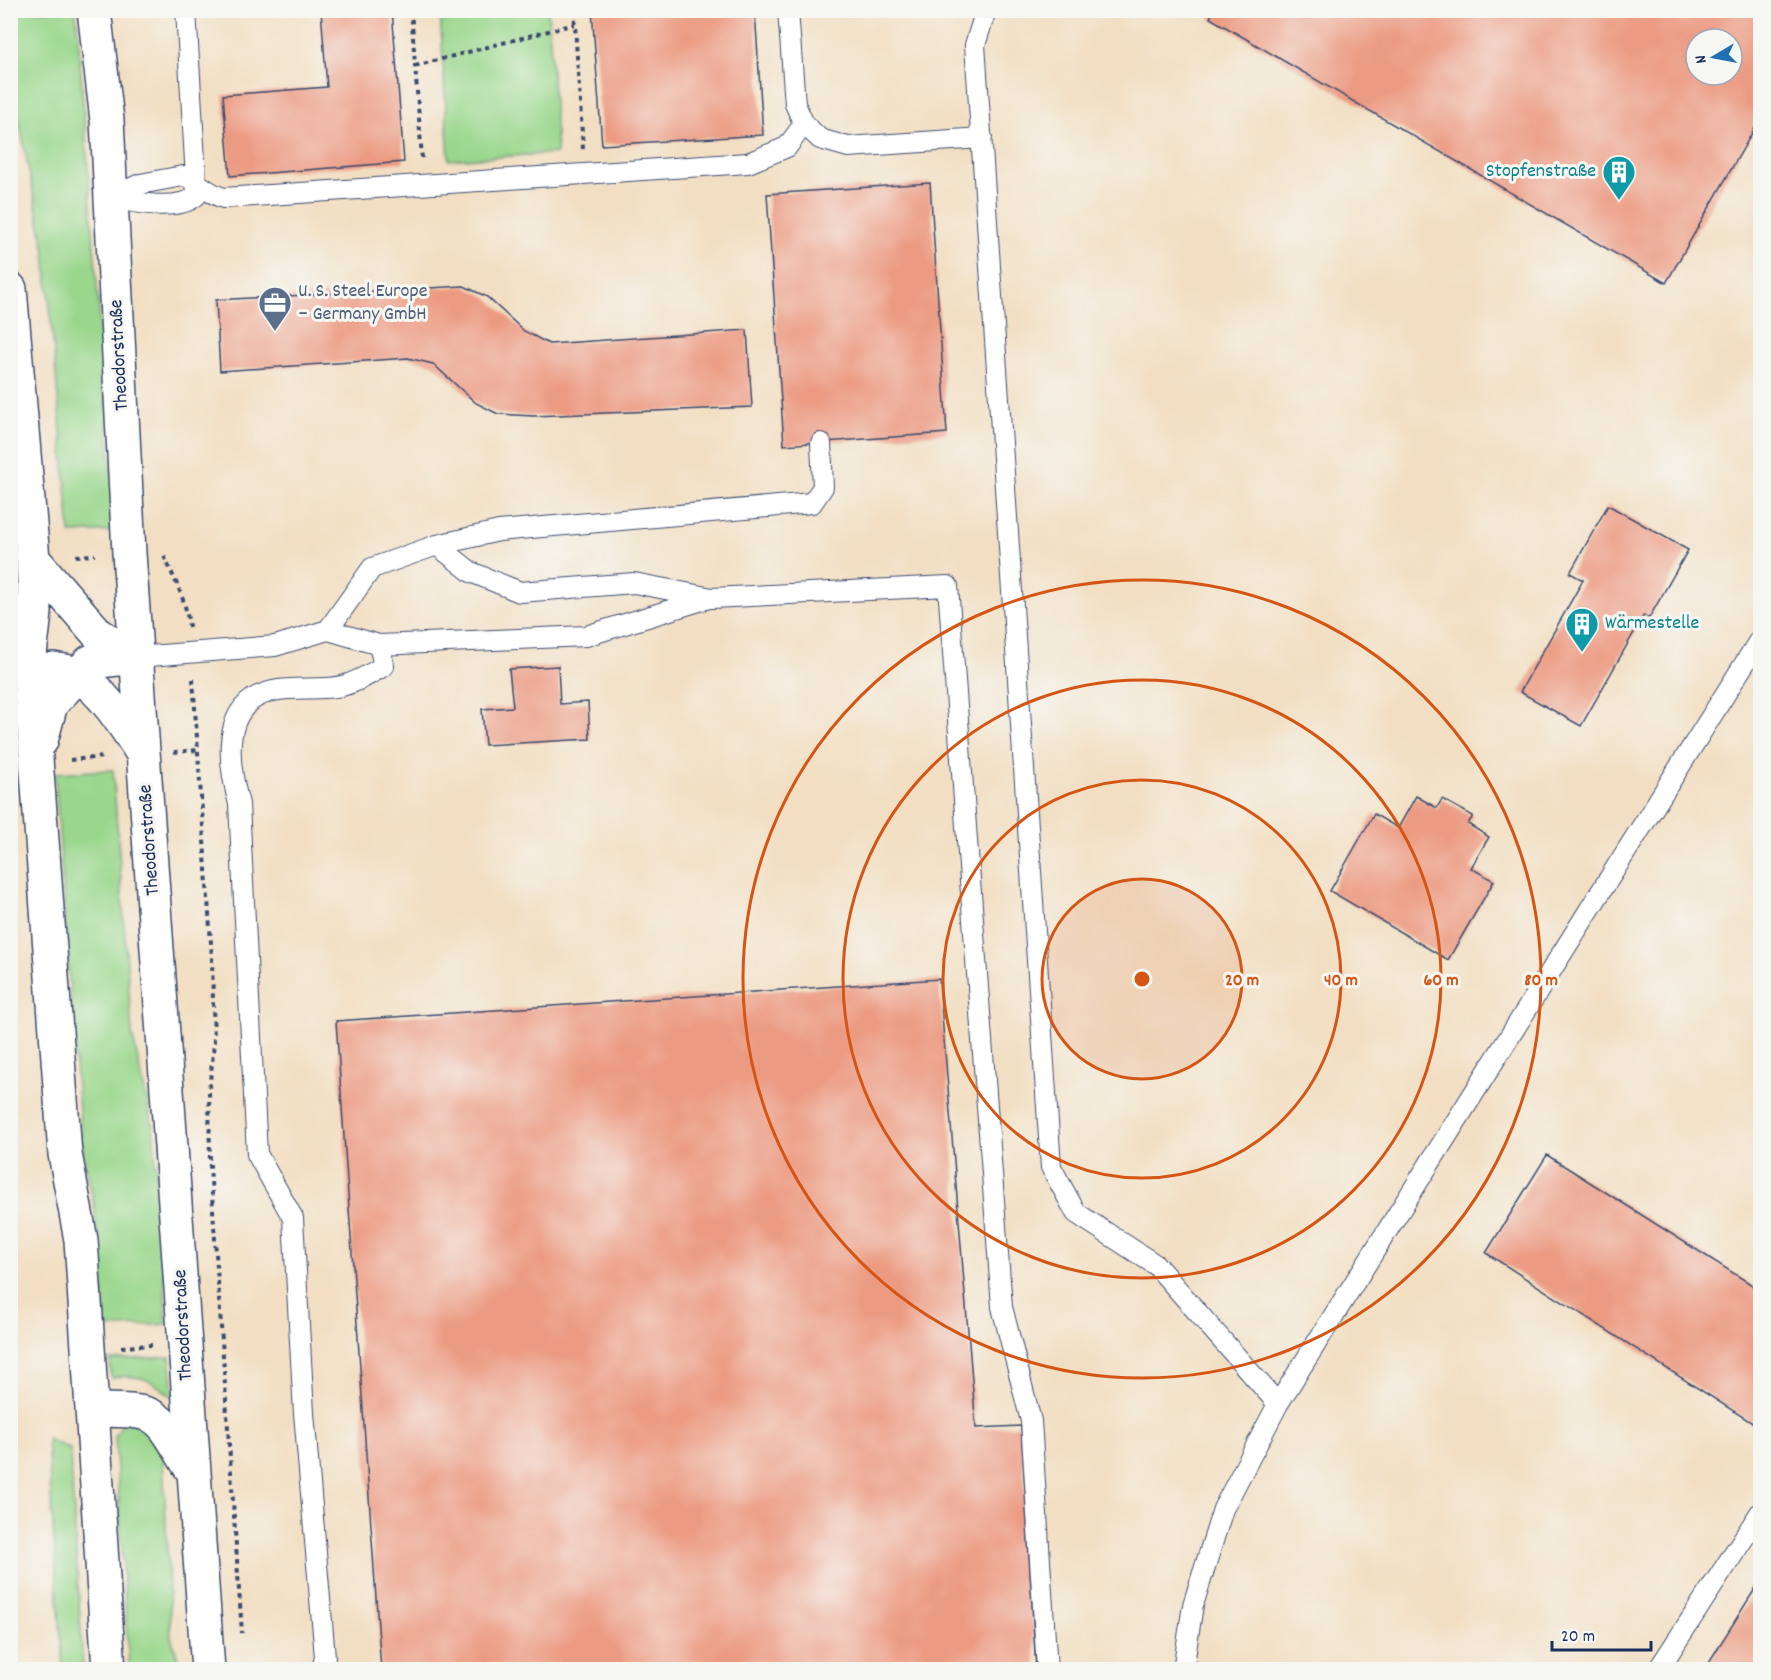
<svg xmlns="http://www.w3.org/2000/svg" width="1771" height="1680" viewBox="0 0 1771 1680" font-family="Dekko,sans-serif">
  <style>
    .green { fill: #9ad78c; stroke: #5a8375; stroke-width: 1.5 }
    .building { fill: #ec9b83; fill-rule: evenodd }
    .lines { fill: none; stroke-linecap: round; stroke-linejoin: round }
    .service-casing { stroke: #3b496d; stroke-width: 22 }
    .secondary-casing { stroke: #3b496d; stroke-width: 36 }
    .path { stroke: #3b496d; stroke-width: 4; stroke-dasharray: 4.5 4.5; stroke-linecap: butt }
    .service { stroke: #fff; stroke-width: 20 }
    .secondary { stroke: #fff; stroke-width: 33 }
    .ring { fill: none; stroke: #d45514; stroke-width: 3 }
    .labels { text-anchor: middle; dominant-baseline: central; stroke-width: 6; stroke-linejoin: round; paint-order: stroke }
    .culture-label { font-size: 20px; fill: #0d838f; stroke: #f6f6f2; text-anchor: end }
    .service-label { font-size: 20px; fill: #4e5e75; stroke: #f6f6f2; text-anchor: start }
    .street-label { font-size: 20px; fill: #1b2f5e; stroke: #f6f6f2 }
    .centre { fill: #d45514; stroke: #f6f6f2; stroke-width: 3 }
    .ring-label { font-size: 18px; text-anchor: middle; font-weight: bold; fill: #d45514; stroke: #f6f6f2; stroke-width: 6; stroke-linejoin: round; paint-order: stroke }
  </style>
  <rect width="100%" height="100%" fill="#f6f6f2"/>
  <filter id="ink" filterUnits="userSpaceOnUse"><feTurbulence type="fractalNoise" baseFrequency=".0167" numOctaves="2"/><feDisplacementMap in="SourceGraphic" scale="12" xChannelSelector="R" yChannelSelector="G"/><feConvolveMatrix kernelMatrix="1 2 1 2 8 2 1 2 1" color-interpolation-filters="sRGB"/></filter>
  <filter id="wash" filterUnits="userSpaceOnUse"><feTurbulence type="fractalNoise" baseFrequency=".008" numOctaves="4" result="noise"/><feDisplacementMap in="SourceGraphic" scale="24" xChannelSelector="R" yChannelSelector="G"/><feGaussianBlur stdDeviation="1.35" result="paint"/><feColorMatrix in="noise" values="0 0 0 0 0 0 0 0 0 0 0 0 0 0 0 0 0 1.4 0 .05"/><feComposite in="paint" operator="in"/></filter>
  <g filter="url(#wash)">
    <rect width="100%" height="100%" fill="#f2dfc3"/>
    <path class="green" d="M10,11H76L116,531L70,533L45,251L11,80Z
      M440,11H548L557,153L449,160Z
      M113,770L132,1034L153,1127L167,1324L106,1328L95,1210L83,1152L76,1077L55,773Z
      M170,1357L175,1399C152,1380 142,1373 111,1378L110,1360Z
      M123,1423H141L152,1435L163,1458L171,1637L181,1669H129L115,1436Z
      M47,1439L70,1449L83,1669H63Z"/>
    <g id="blocks">
      <path class="building" d="M321,10H392L404,162L230,176L223,95L327,87Z
        M592,10H755L763,135L602,145Z
        M1214,10H1760V119L1666,283L1210,18ZM1696,39H1732V75H1696Z
        M930,183L947,433L784,445L767,194Z
        M464,286L487,297L524,331L549,344L747,330L752,407L533,416L498,414L476,403L433,364L408,358L220,371L216,300Z
        M1608,505L1688,550L1649,618L1644,615L1581,726L1520,692L1583,580L1570,573Z
        M558,666L560,704L588,702L590,739L485,745L482,709L513,707L509,669Z
        M1416,796L1437,808L1442,799L1473,816L1468,824L1489,837L1471,868L1494,881L1448,960L1330,891L1374,814L1398,828Z
        M939,979L976,1428L1021,1426L1036,1670H381L336,1021Z
        M1547,1155L1760,1290V1428L1486,1253Z
        M1760,1581V1670H1704Z"/>
    </g>
  </g>
  <g filter="url(#ink)">
    <use href="#blocks" fill-opacity="0" stroke="#3b496d" stroke-width="1.5"/>
    <g class="lines">
      <defs>
        <path id="service" d="M788,10L795,104L804,124L820,139L848,147L982,138
          M986,10L975,45L1051,1167L1076,1213L1156,1265L1278,1404L1223,1509L1193,1605L1183,1670
          M112,197L140,184L183,176C197,179 205,193 224,198L748,163L787,147L804,124
          M112,197C134,203 179,212 197,195L186,10
          M437,545L471,572L520,592L634,583L712,598L948,586L1002,1307L1031,1421L1047,1670
          M328,630L372,568L437,545L499,531L812,503L823,487L821,443
          M136,657L275,646L328,630L379,645L586,636L709,598
          M1278,1404L1760,639
          M322,1670L325,1657L304,1413L293,1218L257,1154L239,804C228,763 219,703 273,691C295,686 320,691 342,686C358,682 370,674 384,666L379,645
          M1658,1670L1760,1513"/>
        <path id="secondary" d="M94,10L107,120L129,553L208,1670
          M10,289L33,559L35,613L29,663L65,1154L81,1240L109,1670
          M33,559L99,635L136,657
          M54,669C61,671 71,671 77,675C103,690 127,729 143,754
          M41,741L51,704L90,662L136,657
          M93,1410C161,1411 155,1409 190,1467"/>
      </defs>
      <use href="#service" class="service-casing"/>
      <use href="#secondary" class="secondary-casing"/>
      <path class="path" d="M411,10L422,159
        M574,10L583,149
        M415,66L575,24
        M76,556L95,555
        M164,556C175,581 186,599 189,627
        M193,679L212,958L214,1044L209,1091L210,1166L242,1633
        M174,752L198,750
        M70,760L104,757
        M121,1347L152,1345"/>
      <use href="#service" class="service"/>
      <use href="#secondary" class="secondary"/>
    </g>
  </g>
  <circle cx="1142" cy="979" r="100" fill="#d45514" fill-opacity=".12"/>
  <g class="ring">
    <circle cx="1142" cy="979" r="100"/>
    <circle cx="1142" cy="979" r="199"/>
    <circle cx="1142" cy="979" r="299"/>
    <circle cx="1142" cy="979" r="399"/>
  </g>
  <defs>
    <symbol id="building-pin" viewBox="-11 -11 22 30"><path d="M0 17L-7.5 6A9.5 9.5 0 1 1 7.5 6Z" fill="#0f9aa8" stroke="#f6f6f2"/><path d="M-4-6H4V6H1V3H-1V6H-4ZM-2.5-4.3h1.7v1.8h-1.7ZM.8-4.3h1.7v1.8H.8ZM-2.5-1h1.7V.8h-1.7ZM.8-1h1.7V.8H.8Z" fill="#fff"/></symbol>
    <symbol id="office-pin" viewBox="-11 -11 22 30"><path d="M0 17L-7.5 6A9.5 9.5 0 1 1 7.5 6Z" fill="#5c6f8a" stroke="#f6f6f2"/><path d="M-6-3h4V-5.5h4V-3h4V5H-6ZM-1-4.5V-3h2v-1.5ZM-6 0V1H6V0Z" fill="#fff"/></symbol>
  </defs>
  <g fill-rule="evenodd">
    <use href="#building-pin" x="1600" y="153" width="38" height="52"/>
    <use href="#office-pin" x="256" y="284" width="38" height="52"/>
    <use href="#building-pin" x="1563" y="605" width="38" height="52"/>
  </g>
  <g class="labels">
    <g class="culture-label">
      <text x="1596" y="172">Stopfenstraße</text>
      <text x="1605" y="624" text-anchor="start">Wärmestelle</text>
    </g>
    <g class="service-label">
      <text x="298" y="292">U. S. Steel Europe<tspan x="298" dy="23">– Germany GmbH</tspan></text>
    </g>
    <g class="street-label">
      <text transform="translate(120 355) rotate(-93)">Theodorstraße</text>
      <text transform="translate(150 840) rotate(-94)">Theodorstraße</text>
      <text transform="translate(184 1325) rotate(-93)">Theodorstraße</text>
    </g>
  </g>
  <circle cx="1142" cy="979" r="9" class="centre"/>
  <g class="ring-label">
    <text x="1242" y="985">20 m</text>
    <text x="1341" y="985">40 m</text>
    <text x="1441" y="985">60 m</text>
    <text x="1541" y="985">80 m</text>
  </g>
  <rect width="1771" height="1680" fill="none" stroke="#f6f6f2" stroke-width="36"/>
  <g transform="translate(1714 57) rotate(260)"><circle r="28" fill="#f6f6f2" stroke="#9ea6b7" stroke-width="1.5"/>
  <path d="M0-4.5L10 22L0 15L-10 22Z" fill="#1f6fb2"/>
  <text y="-9" font-size="16" font-weight="bold" text-anchor="middle" fill="#1b2f5e">N</text>
  </g>
  <path d="M1552 1641v9h99v-9" fill="none" stroke="#1b2f5e" stroke-width="3"/>
  <text x="1561" y="1641" font-size="18" fill="#1b2f5e" stroke="#f6f6f2" stroke-width="4.5" paint-order="stroke">20 m</text>
</svg>
